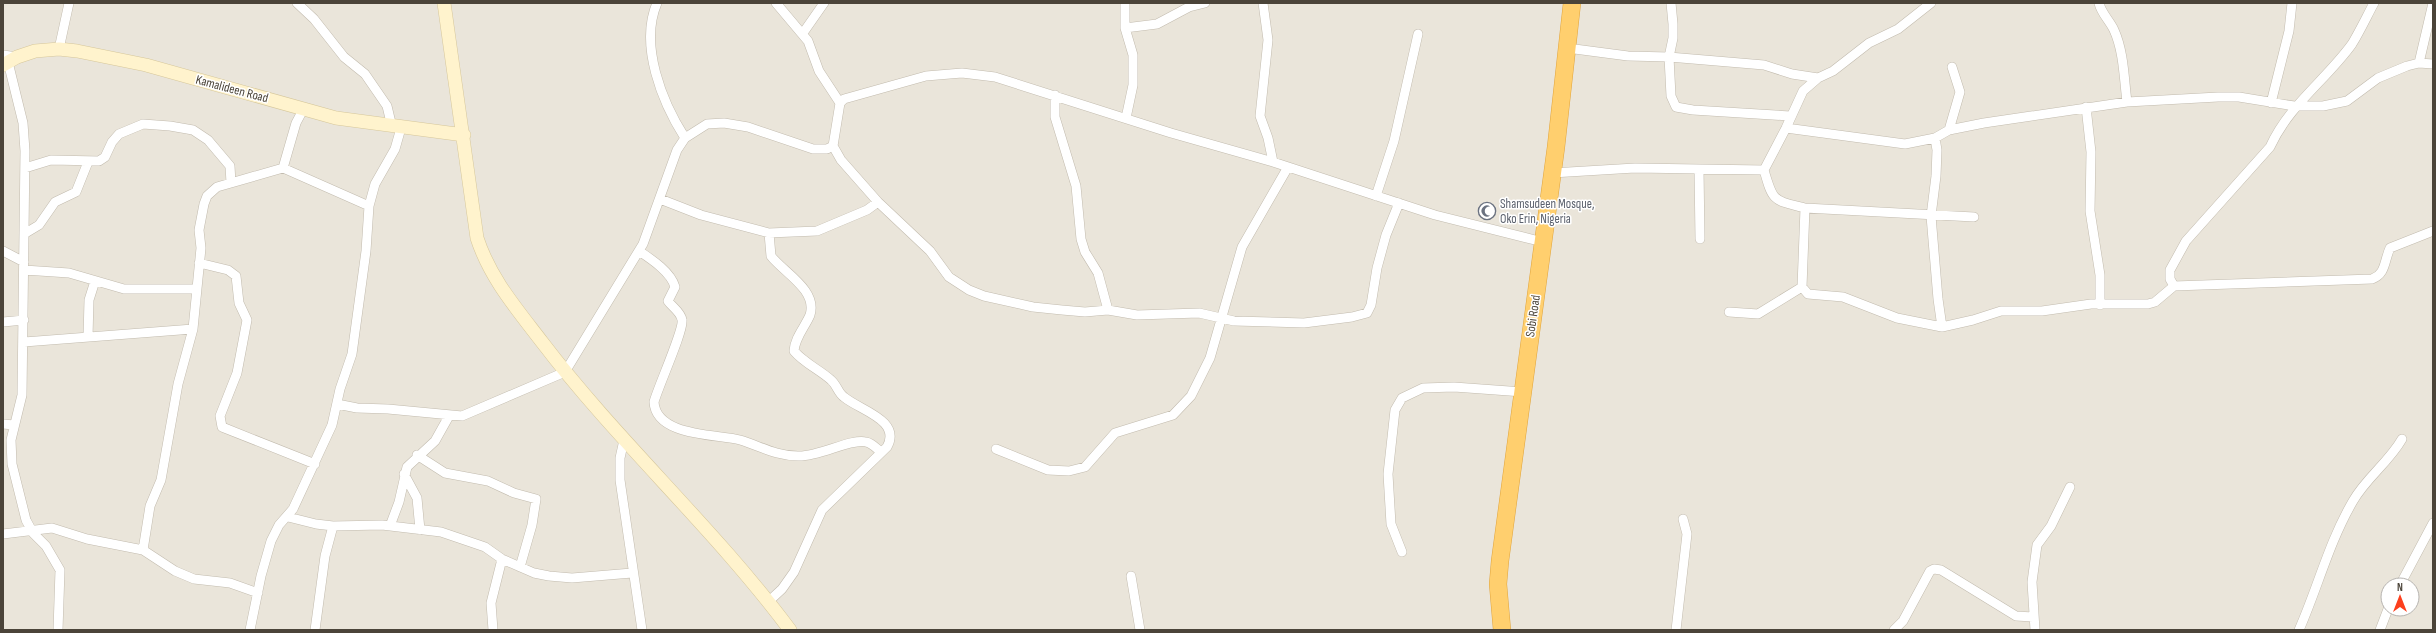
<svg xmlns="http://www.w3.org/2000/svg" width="2436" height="633" viewBox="0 0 2436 633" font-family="'Sofia Sans Condensed',sans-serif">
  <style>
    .residential { fill: #eae5da; fill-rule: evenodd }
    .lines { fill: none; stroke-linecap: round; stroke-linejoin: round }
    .street-casing { stroke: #c2bbae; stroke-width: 10 }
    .secondary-casing { stroke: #d6c79b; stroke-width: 14 }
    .highway-casing { stroke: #e0a43c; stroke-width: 18 }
    .street { stroke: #fff; stroke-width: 9 }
    .secondary { stroke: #fff3cd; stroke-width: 13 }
    .highway { stroke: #ffcf6e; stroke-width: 17 }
    .labels { text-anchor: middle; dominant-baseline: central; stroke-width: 3; stroke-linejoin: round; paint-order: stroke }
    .street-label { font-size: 13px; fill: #4b4439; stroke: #fff }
    .worship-label { font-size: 13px; fill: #5b616d; stroke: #fff; text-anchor: start }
  </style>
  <rect width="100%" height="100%" fill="#f6f3ec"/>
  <path class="residential" d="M3,3H2433V630H3ZM2388,585H2412V609H2388Z"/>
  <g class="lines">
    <defs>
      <path id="street" d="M297,3L314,19L344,57L365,74L387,106L392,127
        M657,3C639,45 662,102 685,138
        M776,3L808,41L819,71L840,103
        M1125,3V28L1133,55V85L1126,118
        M1263,3L1268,40L1260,116L1268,138L1273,162
        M1671,3L1673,24V38L1669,57L1671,96L1676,107L1693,110L1790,116
        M1931,3L1898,29L1869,43L1833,71L1818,78L1803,91L1786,128L1764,170C1773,202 1773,200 1805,208L1974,217
        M2099,3C2101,13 2110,21 2114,30C2124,52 2124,79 2127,102
        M1125,28L1157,24L1189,7L1205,3
        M803,33L824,3
        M1567,48L1628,56L1669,57L1764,65L1792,74L1818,78
        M59,49L69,3
        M3,55L17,57
        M8,62L23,123L25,151L22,395L11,440L12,464L26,520L33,533L46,546L60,570L58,630
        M2419,63L2433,3
        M1055,95V117L1076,186L1081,239L1085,252L1098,273L1108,310
        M2271,103L2289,31L2292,3
        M2086,107L2091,152L2090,211L2100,275V305
        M1786,128L1905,144L1935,138L1949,130L1984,123L2127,102L2218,97H2239L2294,106H2323L2347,101L2378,78L2407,66L2419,63L2433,64
        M1949,130L1960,92L1952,67
        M1935,138L1937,150L1936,176L1931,216L1938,299L1942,327
        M833,146L841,160L878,202L930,251L949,277L969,290L984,296L1033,307L1062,310L1085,312L1108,310L1137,315L1199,313L1234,321L1304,323L1352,317L1367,313L1371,305L1377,268L1386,235L1399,203
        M25,168L51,160L99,161L105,157L112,142L119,134L143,124L170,126L193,130L208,140L230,166L231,183
        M283,168L369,206
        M1699,169L1700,239
        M1552,173L1635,168L1764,170
        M1376,196L1394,141L1418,34
        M660,199L701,215L769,233L817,231L867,210L878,202
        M1805,208L1802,287L1808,294L1843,297L1897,318L1942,327L1973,320L2001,311H2042L2091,304H2148L2155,302L2174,286L2372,279C2386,274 2384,261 2390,248L2433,231
        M24,234L39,225L55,202L76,192L88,162
        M3,251L24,262
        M639,251C651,259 671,272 675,287L668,301C672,307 681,312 682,320C684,330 658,387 654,402C656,437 718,434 740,440C760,446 776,456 798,456C819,457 851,438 866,442C872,443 877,449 881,452
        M199,263L228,270L236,276L239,303L247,320L237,373L220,416L222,427L315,464
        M24,270L69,273L124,289H197
        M2174,286L2170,279V270L2186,241L2270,147C2289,105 2326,80 2352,44C2360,31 2367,16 2374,3
        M1729,312L1758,314L1802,287
        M3,322L24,320
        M88,337L89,300L95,281
        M24,342L193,329
        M337,404L357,408L388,409L462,416L565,372L643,244L677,150L685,138L707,124L724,123L748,127L813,149H827L833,146L840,103L844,99L926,76L962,73L995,77L1171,133L1273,162L1435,215L1543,242
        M3,424L14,425
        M624,440L620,458V480L642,630
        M996,449L1048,470L1069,471L1085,467L1115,433L1173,415L1191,396L1210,358L1242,247L1288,167
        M417,455L445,473L488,481L514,493L536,499L532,525L520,567
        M404,474L417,498L420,530
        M288,517L316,524L333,526
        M390,526L399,502L407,467L435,441L449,416
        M3,534L52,528L87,539L143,550L175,571L194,579L230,583L258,593
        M143,550L150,506L161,480L178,384L193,329L201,248L199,230L204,204L207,196L217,187L283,168L296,123L304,108
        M1402,552L1391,524L1388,474L1395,410L1402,398L1423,388L1454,387L1523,392
        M1131,576L1140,630
        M2400,585L2433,523
        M768,602L782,589L794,572L822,510L887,447C902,420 859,410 844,397C838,393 837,385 831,380C820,370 804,363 794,351C795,337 805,327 810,315C818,290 783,272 771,256L769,233
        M250,630L261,576L271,541L279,525L293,509L332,425L340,389L352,354L366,251L369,206L375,184L395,149L401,128
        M315,630L325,556L333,526L382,525L441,532L485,547L502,559L534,573L549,576L572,578L632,573
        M493,630L491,603L502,559
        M1676,630L1687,534L1683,519
        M1894,630L1903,621L1930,571L1934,569L1941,570L2016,616L2033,617
        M2035,630L2032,582L2037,545L2051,526L2070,487
        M2299,630C2318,587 2329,542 2353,501C2366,478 2389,462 2402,439
        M2380,630L2388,609"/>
      <path id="secondary" d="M444,3L477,238C490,278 516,308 542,342C619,443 714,528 790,630
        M3,65L17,57L35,51L59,49L77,51L146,65L336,118L464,135"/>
      <path id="highway" d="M1502,630L1498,584L1500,561L1556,147L1572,3"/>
    </defs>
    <use href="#street" class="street-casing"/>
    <use href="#secondary" class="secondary-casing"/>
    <use href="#highway" class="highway-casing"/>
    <use href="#street" class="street"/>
    <use href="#secondary" class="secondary"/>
    <use href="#highway" class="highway"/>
  </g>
  <defs>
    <symbol id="mosque-ring" viewBox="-11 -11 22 22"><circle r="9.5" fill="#fff" stroke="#6b7280" stroke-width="1.5"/><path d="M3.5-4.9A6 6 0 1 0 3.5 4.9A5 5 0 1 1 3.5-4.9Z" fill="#6b7280"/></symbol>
  </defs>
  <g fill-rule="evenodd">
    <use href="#mosque-ring" x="1477" y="201" width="20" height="20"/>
  </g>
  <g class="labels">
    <g class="street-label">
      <text transform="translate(232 89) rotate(15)">Kamalideen Road</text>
      <text transform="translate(1533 316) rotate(-82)">Sobi Road</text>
    </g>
    <g class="worship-label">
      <text x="1500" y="204">Shamsudeen Mosque,<tspan x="1500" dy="15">Oko Erin, Nigeria</tspan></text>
    </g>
  </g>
  <rect width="2436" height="633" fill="none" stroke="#4b4439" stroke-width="8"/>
  <g transform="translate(2400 597)"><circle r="19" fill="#ffffff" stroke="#b7b4b0"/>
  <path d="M0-3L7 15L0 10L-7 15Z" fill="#fc3f1d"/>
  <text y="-6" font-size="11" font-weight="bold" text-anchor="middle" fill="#4b4439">N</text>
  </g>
</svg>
